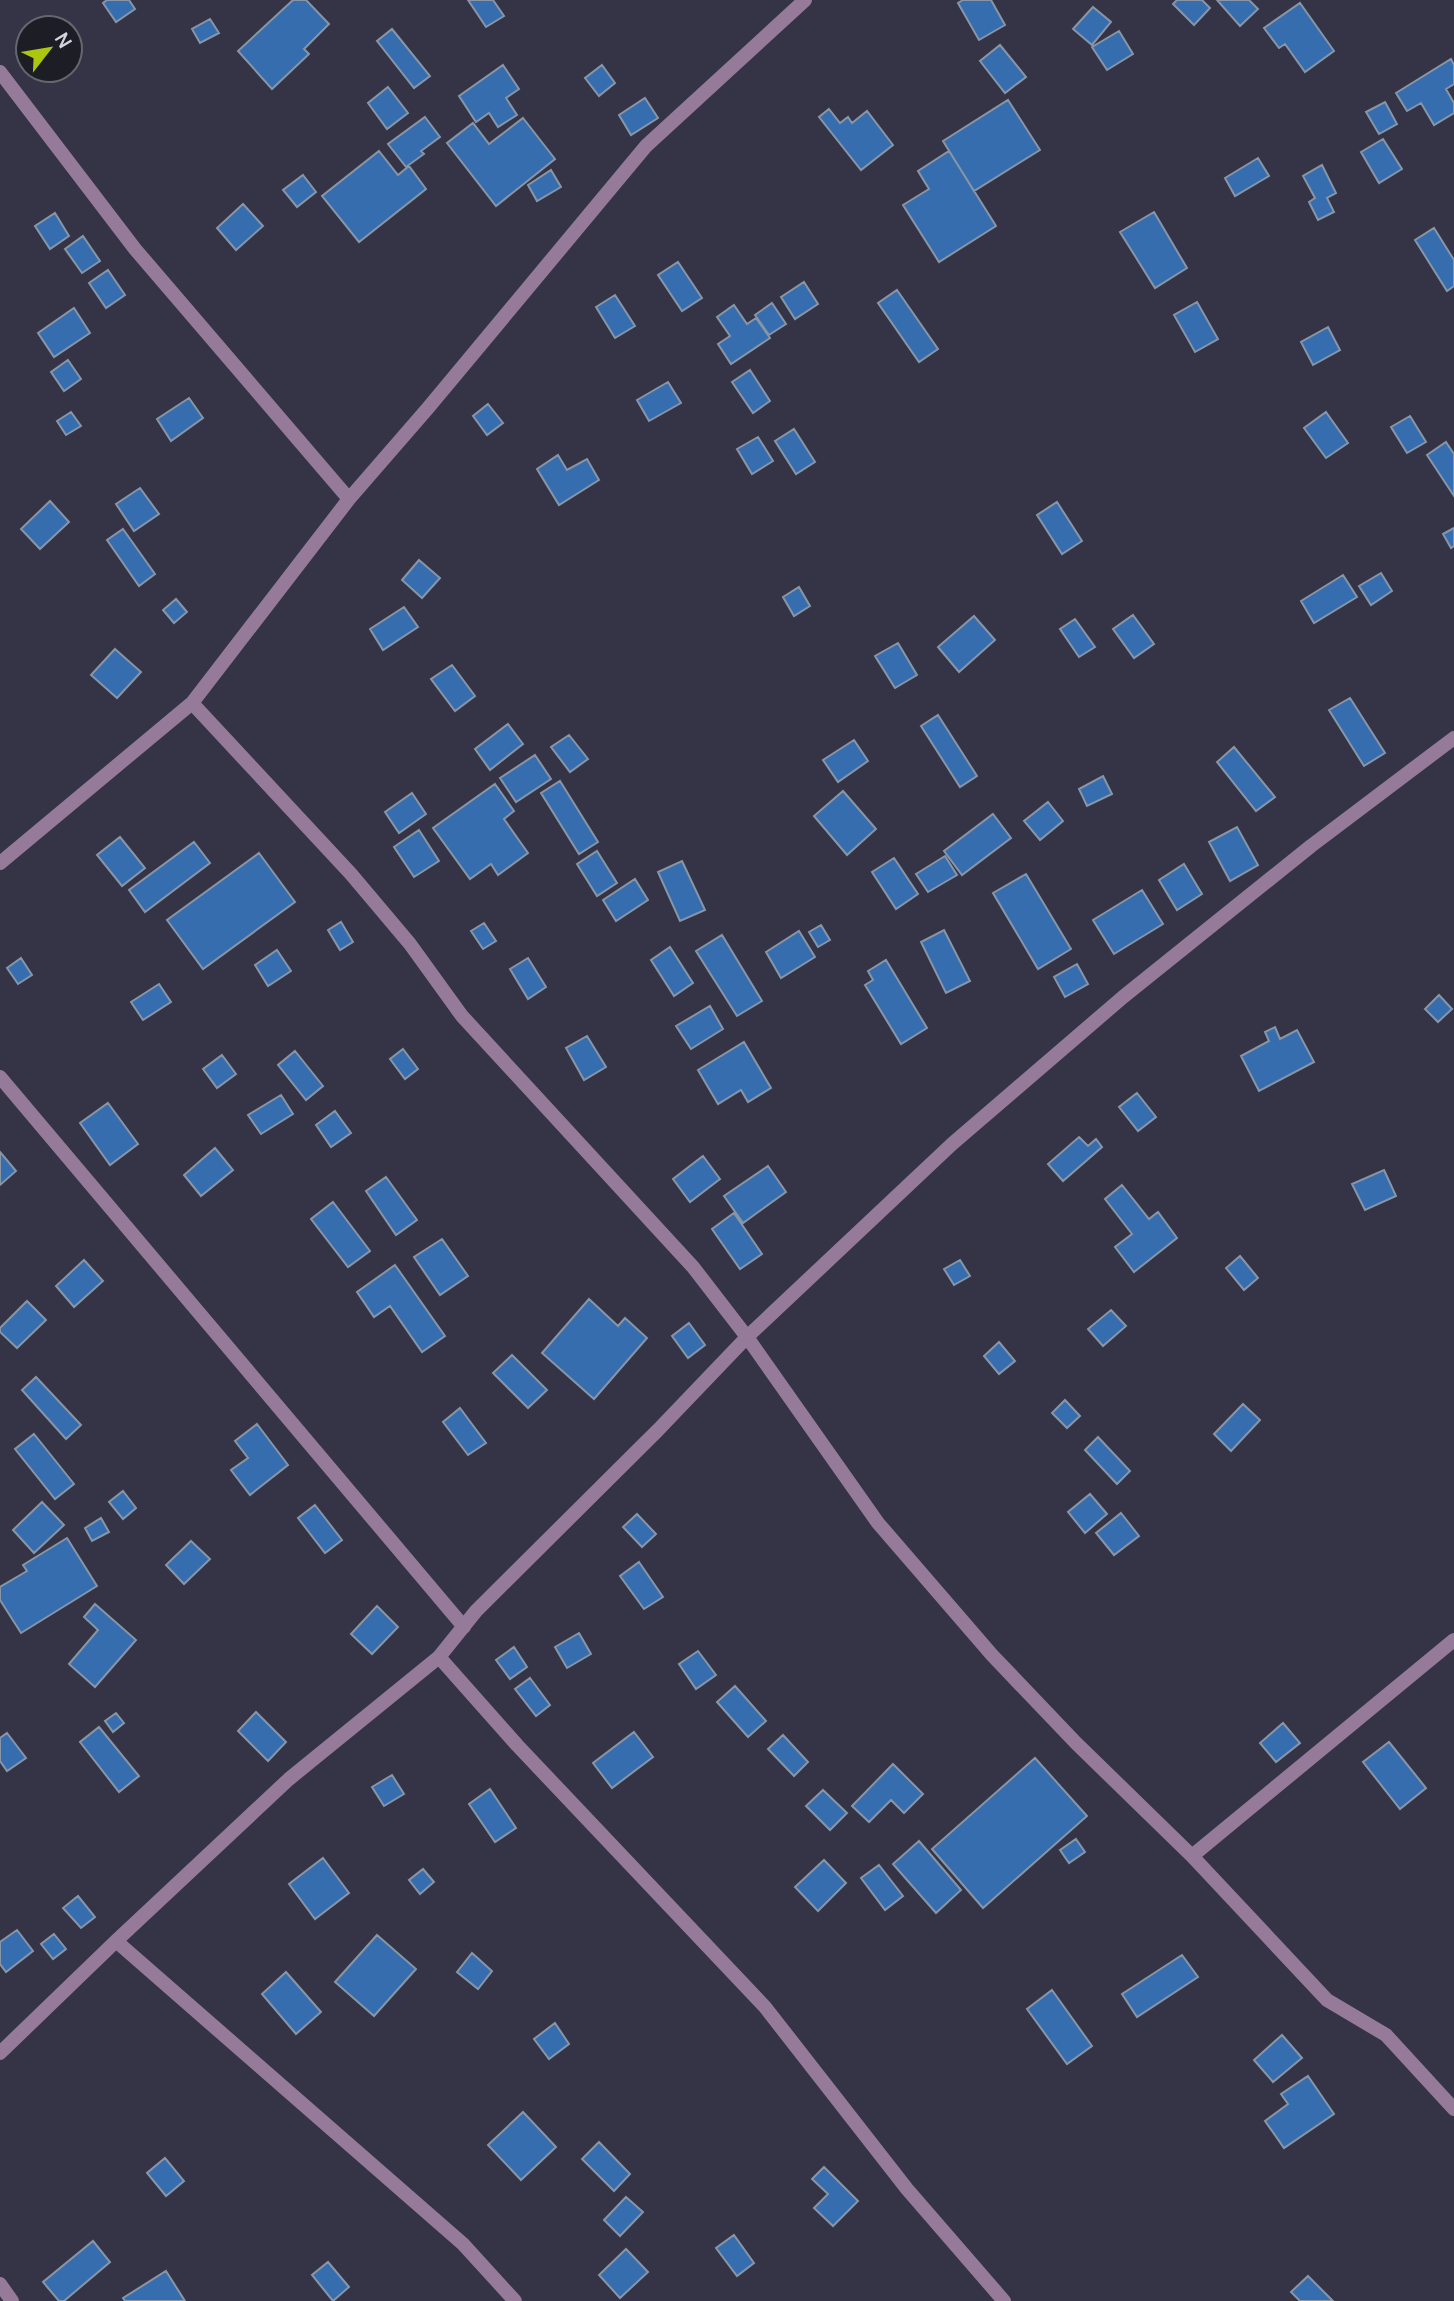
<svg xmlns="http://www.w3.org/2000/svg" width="1454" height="2301" viewBox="0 0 1454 2301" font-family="Manrope,sans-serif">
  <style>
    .building { fill: #366daf; stroke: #8795a7; stroke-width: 2 }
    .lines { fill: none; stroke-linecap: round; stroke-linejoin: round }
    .street { stroke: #957b99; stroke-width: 14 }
  </style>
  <rect width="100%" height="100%" fill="#353446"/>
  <path class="building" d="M107,0H129L135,9L116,22L103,3Z
    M293,0H306L329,24L304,49L309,54L272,89L238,51Z
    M468,0H493L504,16L486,27Z
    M963,0H991L1005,25L979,40L958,3Z
    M1177,0H1202L1210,8L1194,25L1173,4Z
    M1217,0H1249L1258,9L1240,26Z
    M1300,3L1334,51L1305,72L1285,44L1279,48L1264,28Z
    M1093,7L1111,22L1092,45L1073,29Z
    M210,19L219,33L200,43L192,29Z
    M392,29L430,76L414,88L377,41Z
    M1119,31L1133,54L1107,70L1092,47Z
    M1000,45L1026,77L1005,93L980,61Z
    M1451,59L1454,65V84L1446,89L1454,103V113L1434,125L1421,103L1407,111L1396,93Z
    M503,65L519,89L506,98L517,115L498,127L489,113L476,122L459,96Z
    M602,65L615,83L599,96L585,78Z
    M388,87L408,113L387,129L368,103Z
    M645,98L658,118L631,135L619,115Z
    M1008,100L1040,150L974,191L943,141Z
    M1385,102L1397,124L1379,134L1366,112Z
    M829,109L840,123L848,117L852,123L867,111L893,145L861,170L819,117Z
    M425,117L440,137L421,151L424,154L406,167L388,144Z
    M523,118L555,159L496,206L447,143L473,123L489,144Z
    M1383,139L1402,169L1379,183L1361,152Z
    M379,151L398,175L409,166L426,189L359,242L322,196Z
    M949,151L996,226L939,262L903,205L929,189L918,171Z
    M1258,158L1269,176L1235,196L1225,178Z
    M1322,165L1336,193L1327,198L1334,212L1318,220L1309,202L1315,198L1303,176Z
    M551,170L561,187L537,201L528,185Z
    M303,175L316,192L297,207L283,190Z
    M243,204L263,226L236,250L217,228Z
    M1154,212L1187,268L1155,288L1120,232Z
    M55,213L69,236L50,249L35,226Z
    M1434,228L1454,260V286L1447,291L1415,240Z
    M83,236L100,261L82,273L65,249Z
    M678,262L702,298L682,311L658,275Z
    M108,270L125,295L106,308L89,283Z
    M804,282L818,304L795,319L781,297Z
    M897,290L938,349L919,362L878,303Z
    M615,295L635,326L615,338L596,307Z
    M1197,302L1218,339L1195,352L1174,315Z
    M772,303L786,324L769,335L755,315Z
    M734,305L747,324L756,318L770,338L731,364L718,344L730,336L717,317Z
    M74,308L90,333L54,357L38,333Z
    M1328,327L1340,350L1313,365L1301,342Z
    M68,360L81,379L64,391L51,372Z
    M750,370L770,401L753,413L732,382Z
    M668,382L681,403L649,421L637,400Z
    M189,398L203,418L171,441L157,419Z
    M488,404L503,423L487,435L473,416Z
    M71,412L81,426L66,435L57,421Z
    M1326,412L1348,443L1326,458L1304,428Z
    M1410,416L1426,442L1407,453L1391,427Z
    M794,429L815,462L796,474L775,441Z
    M758,437L773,461L752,474L737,449Z
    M1446,442L1454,454V496L1427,455Z
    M558,455L567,470L587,459L599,480L559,505L537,469Z
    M140,488L159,514L134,531L116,504Z
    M50,501L69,522L40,549L21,529Z
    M1057,502L1082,541L1062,554L1037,515Z
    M1454,528V546L1451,548L1443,534Z
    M123,529L155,574L139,586L107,540Z
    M419,560L440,578L422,598L402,580Z
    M1381,573L1392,591L1371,605L1359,586Z
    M1343,575L1357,597L1314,623L1301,601Z
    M799,587L810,606L794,616L783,597Z
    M176,599L187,612L174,623L163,610Z
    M404,607L418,627L383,650L370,629Z
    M1133,615L1154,644L1134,658L1113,629Z
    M974,616L995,640L959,672L938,647Z
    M1075,619L1095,647L1079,657L1060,629Z
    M898,643L917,675L895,688L875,656Z
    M115,649L141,672L117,698L91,675Z
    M452,665L475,696L455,711L431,679Z
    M1350,698L1385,753L1364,766L1329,710Z
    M938,715L977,776L960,787L921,726Z
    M508,724L523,744L490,770L475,749Z
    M569,735L588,759L570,772L551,747Z
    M854,740L868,761L838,782L823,760Z
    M1234,747L1275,797L1256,811L1217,762Z
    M535,755L551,779L516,802L500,778Z
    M1103,776L1112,794L1087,806L1079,789Z
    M560,781L598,842L579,854L541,793Z
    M495,784L514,811L504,819L528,853L498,875L491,864L470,879L433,828Z
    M843,791L876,829L847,855L814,816Z
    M412,793L426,814L399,833L385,812Z
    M1048,802L1063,821L1040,840L1024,821Z
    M993,814L1011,838L962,875L944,851Z
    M1237,827L1258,865L1230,881L1209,842Z
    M419,830L439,861L414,877L394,847Z
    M120,837L145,868L122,886L97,855Z
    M194,842L210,863L145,912L129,890Z
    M597,851L617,883L597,896L577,864Z
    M259,853L295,902L203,969L167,920Z
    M945,856L957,875L928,892L916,874Z
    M894,858L918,894L896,909L872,872Z
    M682,861L705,910L680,921L658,872Z
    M1184,864L1202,894L1177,910L1159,880Z
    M1026,874L1071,949L1038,969L993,893Z
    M635,879L648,900L616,921L603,900Z
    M1142,890L1163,924L1114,954L1093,920Z
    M341,922L353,942L340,950L328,930Z
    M484,923L496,941L483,949L471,931Z
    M821,925L830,940L818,947L809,932Z
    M944,930L970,981L946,993L921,942Z
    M799,931L815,957L781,978L766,952Z
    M722,935L762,1001L737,1016L696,951Z
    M670,947L693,983L674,996L651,960Z
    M277,950L291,971L268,986L255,965Z
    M21,958L32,975L18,984L7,968Z
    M528,958L546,987L528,999L510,969Z
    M886,960L927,1028L901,1044L865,985L873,980L868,971Z
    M1077,964L1088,984L1065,997L1054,977Z
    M159,984L171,1002L143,1020L131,1002Z
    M1439,995L1452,1009L1438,1022L1425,1009Z
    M710,1006L723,1029L691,1049L676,1026Z
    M1275,1027L1280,1039L1297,1030L1314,1062L1259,1091L1241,1056L1269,1041L1265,1032Z
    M587,1036L606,1067L584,1080L566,1048Z
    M744,1042L771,1088L748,1102L741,1090L718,1104L698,1070Z
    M403,1049L418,1069L405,1079L390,1059Z
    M295,1051L323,1086L306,1100L278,1065Z
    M222,1055L236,1074L217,1088L203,1069Z
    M1137,1093L1156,1117L1138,1131L1119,1107Z
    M281,1095L293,1114L261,1134L248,1115Z
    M108,1103L138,1144L110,1165L80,1123Z
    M335,1111L351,1133L331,1147L316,1125Z
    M1079,1137L1088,1146L1096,1139L1102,1147L1063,1181L1048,1164Z
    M215,1148L233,1170L201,1196L184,1175Z
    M0,1152L16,1171L0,1185Z
    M703,1156L720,1179L690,1202L673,1179Z
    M768,1166L786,1192L743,1223L724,1196Z
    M1384,1170L1396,1196L1365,1210L1352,1184Z
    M386,1177L417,1220L396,1235L366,1191Z
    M1122,1185L1149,1219L1158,1212L1177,1238L1134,1272L1115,1247L1132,1234L1105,1199Z
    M333,1202L370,1251L348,1267L311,1219Z
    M734,1213L762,1254L740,1269L712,1229Z
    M442,1239L468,1276L440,1295L414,1257Z
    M1240,1256L1258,1278L1244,1290L1226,1268Z
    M84,1260L103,1281L74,1307L56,1286Z
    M960,1260L970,1276L954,1285L944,1269Z
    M395,1265L445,1336L422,1352L390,1306L374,1317L357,1292Z
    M589,1299L618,1326L625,1318L647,1338L594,1399L542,1353Z
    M27,1301L46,1320L17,1348L0,1332V1328Z
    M1111,1310L1126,1326L1103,1346L1088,1329Z
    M689,1323L705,1345L688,1358L672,1336Z
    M999,1342L1015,1361L999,1374L984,1356Z
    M512,1355L547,1390L528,1408L493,1373Z
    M36,1377L81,1425L66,1439L22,1390Z
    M1065,1400L1080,1416L1067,1428L1052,1413Z
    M1243,1404L1260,1420L1231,1451L1214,1434Z
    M460,1408L486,1443L468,1455L443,1422Z
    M257,1424L288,1465L250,1495L231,1470L248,1458L235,1441Z
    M34,1434L74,1484L55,1499L15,1449Z
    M1098,1437L1130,1471L1117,1484L1085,1450Z
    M123,1491L136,1508L123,1519L109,1502Z
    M1090,1494L1107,1514L1085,1533L1068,1512Z
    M42,1502L64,1525L34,1553L13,1530Z
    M315,1505L342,1540L325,1553L298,1518Z
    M1121,1513L1139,1536L1114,1555L1096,1533Z
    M637,1514L656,1534L642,1547L623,1527Z
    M101,1518L109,1532L92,1541L85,1528Z
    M67,1538L97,1586L21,1633L0,1600V1587L27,1571L23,1565Z
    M191,1541L210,1559L184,1584L166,1565Z
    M639,1562L663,1597L644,1609L620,1576Z
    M95,1604L136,1640L95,1687L69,1664L98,1630L84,1617Z
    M377,1606L398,1627L372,1654L351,1634Z
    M579,1633L591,1654L567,1668L555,1647Z
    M514,1647L527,1667L510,1679L496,1660Z
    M698,1651L716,1675L696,1689L679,1664Z
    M530,1678L550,1705L536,1716L515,1689Z
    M735,1686L766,1721L748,1737L717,1702Z
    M256,1712L286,1742L268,1761L238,1731Z
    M116,1713L124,1723L113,1732L105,1721Z
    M1283,1723L1300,1743L1276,1762L1260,1743Z
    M99,1727L139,1776L119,1792L80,1742Z
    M634,1732L653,1757L612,1788L593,1763Z
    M7,1733L26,1758L7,1771L0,1761V1738Z
    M783,1735L808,1762L794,1776L768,1749Z
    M1389,1742L1426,1788L1400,1809L1363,1762Z
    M1035,1758L1087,1816L983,1908L932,1849Z
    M893,1764L923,1794L904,1813L891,1800L869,1822L852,1806Z
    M392,1775L404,1794L384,1806L372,1787Z
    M490,1789L516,1828L495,1842L469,1804Z
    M823,1790L847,1813L830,1830L806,1806Z
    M1076,1839L1085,1852L1069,1863L1060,1850Z
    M919,1841L961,1890L936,1913L893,1864Z
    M323,1858L349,1893L315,1919L289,1884Z
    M824,1860L846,1883L818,1911L795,1887Z
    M879,1865L903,1896L885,1910L861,1878Z
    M423,1869L434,1882L420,1894L409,1880Z
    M78,1896L95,1917L81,1928L63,1908Z
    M17,1930L33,1951L6,1972L0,1964V1942Z
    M54,1934L66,1949L53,1959L41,1944Z
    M377,1935L416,1969L374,2016L335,1982Z
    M472,1953L492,1971L478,1989L457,1972Z
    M1182,1955L1198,1977L1137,2017L1122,1994Z
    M286,1972L321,2012L296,2034L262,1994Z
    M1052,1990L1092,2046L1067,2064L1027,2009Z
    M555,2023L569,2044L549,2059L534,2039Z
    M1282,2035L1302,2058L1273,2082L1254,2060Z
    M1308,2076L1334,2114L1284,2148L1265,2121L1288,2104L1281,2094Z
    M523,2112L556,2147L521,2180L488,2145Z
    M599,2142L630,2174L614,2191L582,2159Z
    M165,2158L184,2181L166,2196L147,2173Z
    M824,2167L858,2201L833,2226L814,2208L828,2194L812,2179Z
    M626,2197L643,2212L620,2236L604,2220Z
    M734,2235L754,2263L737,2276L716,2248Z
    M93,2241L110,2262L64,2301H59L43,2282Z
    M626,2249L648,2272L620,2298L599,2275Z
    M328,2262L349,2287L333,2301L312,2275Z
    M166,2271L185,2301H125L123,2298Z
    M1308,2276L1333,2301H1300L1291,2292Z"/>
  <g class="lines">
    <path class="street" d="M0,72L135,249L349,499
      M192,703L351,874L410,944L462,1016L693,1267L747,1337L878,1523L992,1655L1076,1743L1192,1856L1327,2000L1386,2035L1454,2109
      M0,863L192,703L349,499L428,408L646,146L805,0
      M0,1077L464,1627
      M439,1657L517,1745L765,2007L907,2189L1004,2301
      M1192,1856L1454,1640
      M116,1941L463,2244L515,2301
      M0,2053L116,1941L289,1779L439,1657L476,1611L658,1430L747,1337L952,1144L1123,997L1311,846L1454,738
      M0,2284L12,2301"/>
  </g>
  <g transform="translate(49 49) rotate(59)"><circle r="33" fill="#1d1d25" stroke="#66666f" stroke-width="2"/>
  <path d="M0-5L12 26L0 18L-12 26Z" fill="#adc60e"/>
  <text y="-10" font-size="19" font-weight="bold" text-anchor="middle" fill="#d4d3de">N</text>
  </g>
</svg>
